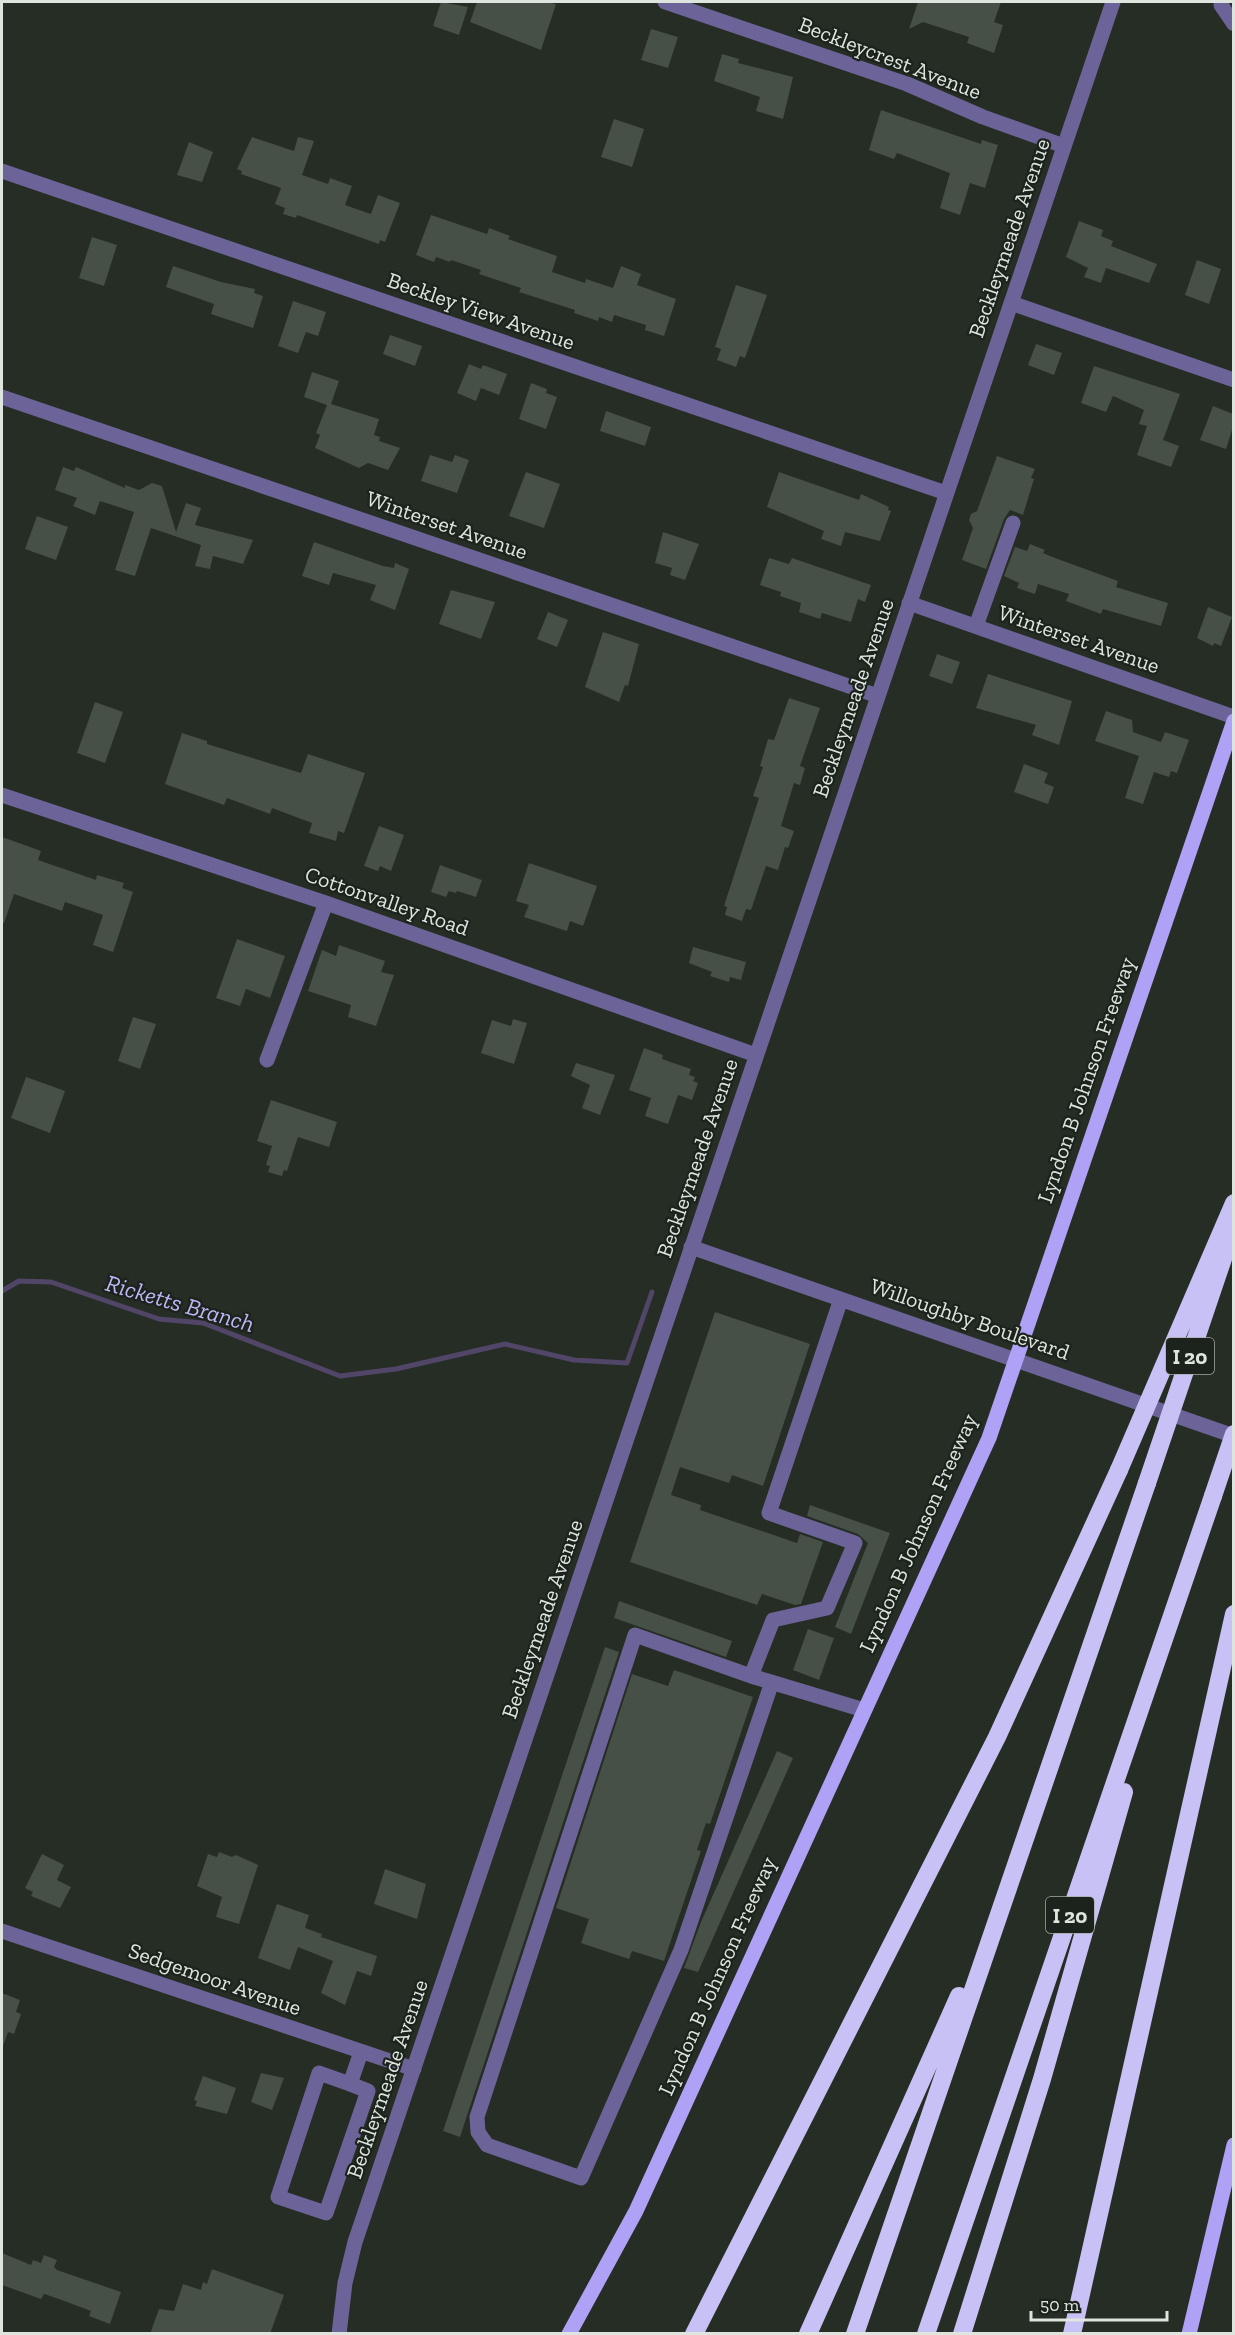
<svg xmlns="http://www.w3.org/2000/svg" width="1235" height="2335" viewBox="0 0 1235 2335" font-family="'Zilla Slab',serif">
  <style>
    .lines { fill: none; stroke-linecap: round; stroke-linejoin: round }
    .stream { stroke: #514568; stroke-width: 5 }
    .building { fill: #465047 }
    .minor { stroke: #6c6498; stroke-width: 15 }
    .major { stroke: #aea1f6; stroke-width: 15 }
    .highway { stroke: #c8c1f5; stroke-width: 18 }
    .highway-bridge { stroke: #c8c1f5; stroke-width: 18 }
    .labels { text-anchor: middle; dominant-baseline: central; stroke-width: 4.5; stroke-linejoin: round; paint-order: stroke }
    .shield { fill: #1b231c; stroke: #a4aaa4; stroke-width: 1.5 }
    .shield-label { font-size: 21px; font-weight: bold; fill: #dee4de }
    .street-label { font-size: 22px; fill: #dee4de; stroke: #1b231c }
    .water-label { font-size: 24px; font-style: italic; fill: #beb6f5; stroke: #1b231c }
  </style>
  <rect width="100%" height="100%" fill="#252d25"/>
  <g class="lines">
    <path class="stream" d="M2,1291L19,1281L51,1282L159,1319L203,1323L340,1376L396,1369L505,1344L574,1360L627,1363L652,1292"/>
  </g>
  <path class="building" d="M441,2L468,7L459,35L433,26Z
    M477,2H544L556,4L541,50L470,22Z
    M918,2H1001L994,22L1003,25L994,53L967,43L969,37L923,22L909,29Z
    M651,29L678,37L668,68L641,60Z
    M722,54L739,59L738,63L793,77L783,119L756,111L760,97L714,81Z
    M881,110L981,144L982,140L998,145L985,188L970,183L960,215L940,208L950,173L897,153L894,159L869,150Z
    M614,119L644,129L632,167L601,157Z
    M252,137L294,151L298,137L314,141L302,175L328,184L330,178L352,186L345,205L371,214L378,195L400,203L385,242L380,240L379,244L297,215L296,218L283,214L285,208L275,204L281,188L241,174L242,171L237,169Z
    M189,142L213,152L202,182L177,175Z
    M431,215L487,234L489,228L510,236L508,239L557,256L552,272L585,283L586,279L613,288L621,266L641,274L637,285L676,299L664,336L645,330L646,325L614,315L612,322L599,317L598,321L574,313L575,310L519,292L521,288L479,274L481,270L451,260L450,262L436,257L434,262L416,255Z
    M1079,221L1103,230L1101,236L1113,241L1111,246L1157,264L1149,283L1106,268L1101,283L1084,277L1088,268L1066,257Z
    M92,237L117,245L104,286L79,278Z
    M1197,260L1221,269L1209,304L1185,295Z
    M173,266L221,282L255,289L254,293L263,296L253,328L211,314L214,304L166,287Z
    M736,285L767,295L745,358L740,356L736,367L717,360L721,349L715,347Z
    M293,301L326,312L318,336L306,332L298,353L278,346Z
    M390,335L422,346L415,366L383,354Z
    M1036,344L1062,353L1054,375L1028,365Z
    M469,364L481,369L483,365L507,374L499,395L481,388L476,401L457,393Z
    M1094,366L1180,394L1163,440L1179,446L1171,467L1137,455L1147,426L1139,424L1144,410L1113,396L1106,412L1081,403Z
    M312,372L339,381L331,404L379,419L374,435L380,437L379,441L400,448L388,470L368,463L359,468L315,448L320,435L316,433L327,405L304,397Z
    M531,383L547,389L546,393L557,397L546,429L519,419Z
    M1213,406L1233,414V427L1226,449L1200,440Z
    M606,411L651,427L645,446L600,431Z
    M430,455L452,462L455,455L469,460L457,493L421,481Z
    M997,456L1035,469L1031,478L1034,479L1023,515L1010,510L1004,519L986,569L962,560L973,528L969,520L971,514L977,511Z
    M63,467L74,471L76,467L125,488V485L139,490L152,483L162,486L176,532L186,503L201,508L195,525L253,540L243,564L213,556L210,569L195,566L201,545L151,528L135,576L115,570L134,512L100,501L95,515L73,506L77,498L55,490Z
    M526,472L560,484L544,528L509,516Z
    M779,472L859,500L861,494L889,507L888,510L891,511L880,541L845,532L841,546L821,539L824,531L767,507Z
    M37,516L68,527L56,560L25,549Z
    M663,532L699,544L685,580L670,575L672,568L655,563Z
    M314,542L383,566L394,568L395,563L409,569L395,610L370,600L376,585L333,573L329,585L302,576Z
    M1030,544L1045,550L1043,553L1055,558L1118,581L1116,587L1168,603L1161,626L1103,609L1101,614L1066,601L1069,594L1038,584L1035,594L1017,588L1019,583L1004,576L1015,547L1027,551Z
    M769,558L789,564L792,558L871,585L865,602L858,599L851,622L822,613L820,619L799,612L801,603L780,596L781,592L760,585Z
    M451,590L495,602L481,639L439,624Z
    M1208,607L1232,617L1221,646L1214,643L1213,646L1197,638Z
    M548,612L568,620L557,647L537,639Z
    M603,632L639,644L628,686L625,685L619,702L585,687Z
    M937,654L960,662L952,684L929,676Z
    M988,674L1072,701L1059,745L1032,735L1036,725L976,708Z
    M789,698L820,708L800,766L805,768L800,785L794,783L781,826L794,831L788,848L785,847L778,870L766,866L751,910L746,909L742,921L725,915L727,907L724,906L759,798L753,796L763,767L760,766L768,739L774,740Z
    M95,702L123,712L105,763L77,753Z
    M1106,711L1132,720L1133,732L1161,742L1165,732L1189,740L1177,773L1171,771L1169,777L1154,772L1143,804L1125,798L1139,756L1095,741Z
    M182,733L207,741V744L301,773L308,754L365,773L344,833L338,831L336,841L309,833L312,823L272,808L270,814L227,798L224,805L165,784Z
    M1024,764L1048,773L1044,783L1054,787L1048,804L1014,792Z
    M379,826L404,835L391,871L380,866L378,871L364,866Z
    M2,837L41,851L38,860L96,880L97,875L124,883L122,888L133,892L113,952L93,945L103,915L65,902L62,911L14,894L4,923H2Z
    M529,863L597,886L583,926L570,921L567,931L524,917L529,905L516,901Z
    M440,865L482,880L476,897L457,891L456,893L449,891L446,897L431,892Z
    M237,939L285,956L270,998L246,989L240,1006L216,998Z
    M339,945L385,961L381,972L394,975L376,1026L348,1017L351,1005L308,991L322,950L336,956Z
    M693,947L746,962L741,980L730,977L729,982L710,976L712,972L689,963Z
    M133,1017L156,1024L140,1069L118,1061Z
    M513,1019L527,1023L514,1064L481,1053L492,1020L511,1026Z
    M644,1048L663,1055L662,1059L691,1069L689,1075L695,1077L693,1081L698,1083L692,1100L678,1095L668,1124L645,1116L651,1098L629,1090Z
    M576,1063L615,1075L600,1115L582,1108L590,1085L571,1076Z
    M26,1077L65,1091L50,1133L11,1118Z
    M271,1100L337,1122L329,1147L298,1137L287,1171L284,1170L282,1176L268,1172L270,1166L266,1165L272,1146L257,1141Z
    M715,1312L810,1344L763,1486L732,1475L729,1483L680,1467L671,1495L701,1505L700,1510L797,1543L800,1534L823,1542L801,1604L795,1605L762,1594L757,1605L630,1562Z
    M810,1505L890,1533L851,1634L835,1627L868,1543L858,1534L807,1516Z
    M619,1601L732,1641L726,1657L614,1618Z
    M808,1629L834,1638L819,1680L793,1670Z
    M605,1647L619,1652L460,2137L443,2131Z
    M674,1670L753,1697L710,1824L706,1823L697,1850L701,1851L664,1961L632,1951L629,1959L581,1943L589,1919L556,1908L632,1674L668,1686Z
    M777,1751L793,1758L698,1972L684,1968L701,1922Z
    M219,1852L232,1857L236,1855L258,1865L239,1924L216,1917L222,1897L197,1886L208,1854L217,1857Z
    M42,1854L64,1865L57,1880L71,1887L60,1908L31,1896L33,1892L25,1888Z
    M385,1869L426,1884L417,1919L374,1904Z
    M277,1904L309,1915L305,1928L322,1934L321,1937L377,1956L371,1976L357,1971L345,2005L321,1993L333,1961L298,1947L290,1970L258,1958Z
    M2,1993L20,2000L16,2012L21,2014L14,2034L8,2032L3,2046Z
    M261,2073L284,2078L272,2110L251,2102Z
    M203,2076L236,2088L227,2114L195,2106L197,2101L194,2100Z
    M2,2253L31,2265L33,2260L41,2263L44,2255L57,2260L54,2267L57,2270L121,2292L110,2324L89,2316L91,2311L59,2299L44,2294L41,2299L2,2285Z
    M212,2269L284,2295L270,2334H150L159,2309L174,2311L183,2284L201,2290L203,2282L207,2284Z"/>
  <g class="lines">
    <path class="minor" d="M665,2L907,84L983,117L1064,146
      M1222,2L1221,5L1234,24
      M2,171L946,493
      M1011,303L1234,380
      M2,397L878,696
      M909,603L1234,717
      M976,626L1013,523
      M2,795L326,903L756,1055
      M267,1060L326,903
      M691,1247L1234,1436
      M841,1299L769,1513L855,1543L827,1608L773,1620L751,1676L864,1710
      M751,1676L635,1635L477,2117L478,2132L487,2145L581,2178L681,1950L772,1682
      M2,1931L414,2069
      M350,2084L319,2073L278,2197L326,2213L368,2091L350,2084L361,2052
      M339,2334L345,2283L355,2242L1113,2"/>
    <path class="major" d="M569,2334L636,2211L989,1438L1234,721
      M1189,2334L1234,2145"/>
    <path class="highway" d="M694,2334L997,1737L1119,1470
      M808,2334L959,1996
      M855,2334L1147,1483
      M926,2334L1213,1496
      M962,2334L1042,2079L1124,1792
      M1072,2334L1234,1614"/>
    <path class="highway-bridge" d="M1119,1470L1234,1203
      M1147,1483L1231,1235
      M1213,1496L1234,1434"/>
  </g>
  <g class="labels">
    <g class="shield">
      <rect x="1166" y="1338" width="48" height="36" rx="4.5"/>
      <rect x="1046" y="1897" width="48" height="36" rx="4.5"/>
    </g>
    <g class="shield-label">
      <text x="1190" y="1356">I 20</text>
      <text x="1070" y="1915">I 20</text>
    </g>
    <g class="street-label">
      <text transform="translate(890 58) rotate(21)">Beckleycrest Avenue</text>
      <text transform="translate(1009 238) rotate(-71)">Beckleymeade Avenue</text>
      <text transform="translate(481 311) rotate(19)">Beckley View Avenue</text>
      <text transform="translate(447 525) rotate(19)">Winterset Avenue</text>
      <text transform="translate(1079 639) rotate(19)">Winterset Avenue</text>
      <text transform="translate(853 698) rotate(-71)">Beckleymeade Avenue</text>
      <text transform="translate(387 901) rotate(19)">Cottonvalley Road</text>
      <text transform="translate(1086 1080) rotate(-71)">Lyndon B Johnson Freeway</text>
      <text transform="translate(697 1158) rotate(-71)">Beckleymeade Avenue</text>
      <text transform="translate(970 1319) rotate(19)">Willoughby Boulevard</text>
      <text transform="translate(918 1533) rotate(-66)">Lyndon B Johnson Freeway</text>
      <text transform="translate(542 1619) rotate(-71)">Beckleymeade Avenue</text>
      <text transform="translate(717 1976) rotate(-66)">Lyndon B Johnson Freeway</text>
      <text transform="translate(215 1979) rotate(19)">Sedgemoor Avenue</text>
      <text transform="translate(387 2079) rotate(-71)">Beckleymeade Avenue</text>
    </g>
    <g class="water-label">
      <text transform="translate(180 1303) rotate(16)">Ricketts Branch</text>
    </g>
  </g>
  <rect width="1235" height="2335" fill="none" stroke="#dee4de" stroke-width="6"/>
  <path d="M1031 2311v9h136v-9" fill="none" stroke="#dee4de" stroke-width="3"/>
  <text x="1040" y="2311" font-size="18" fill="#dee4de" stroke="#1b231c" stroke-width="4.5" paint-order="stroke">50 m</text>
</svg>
